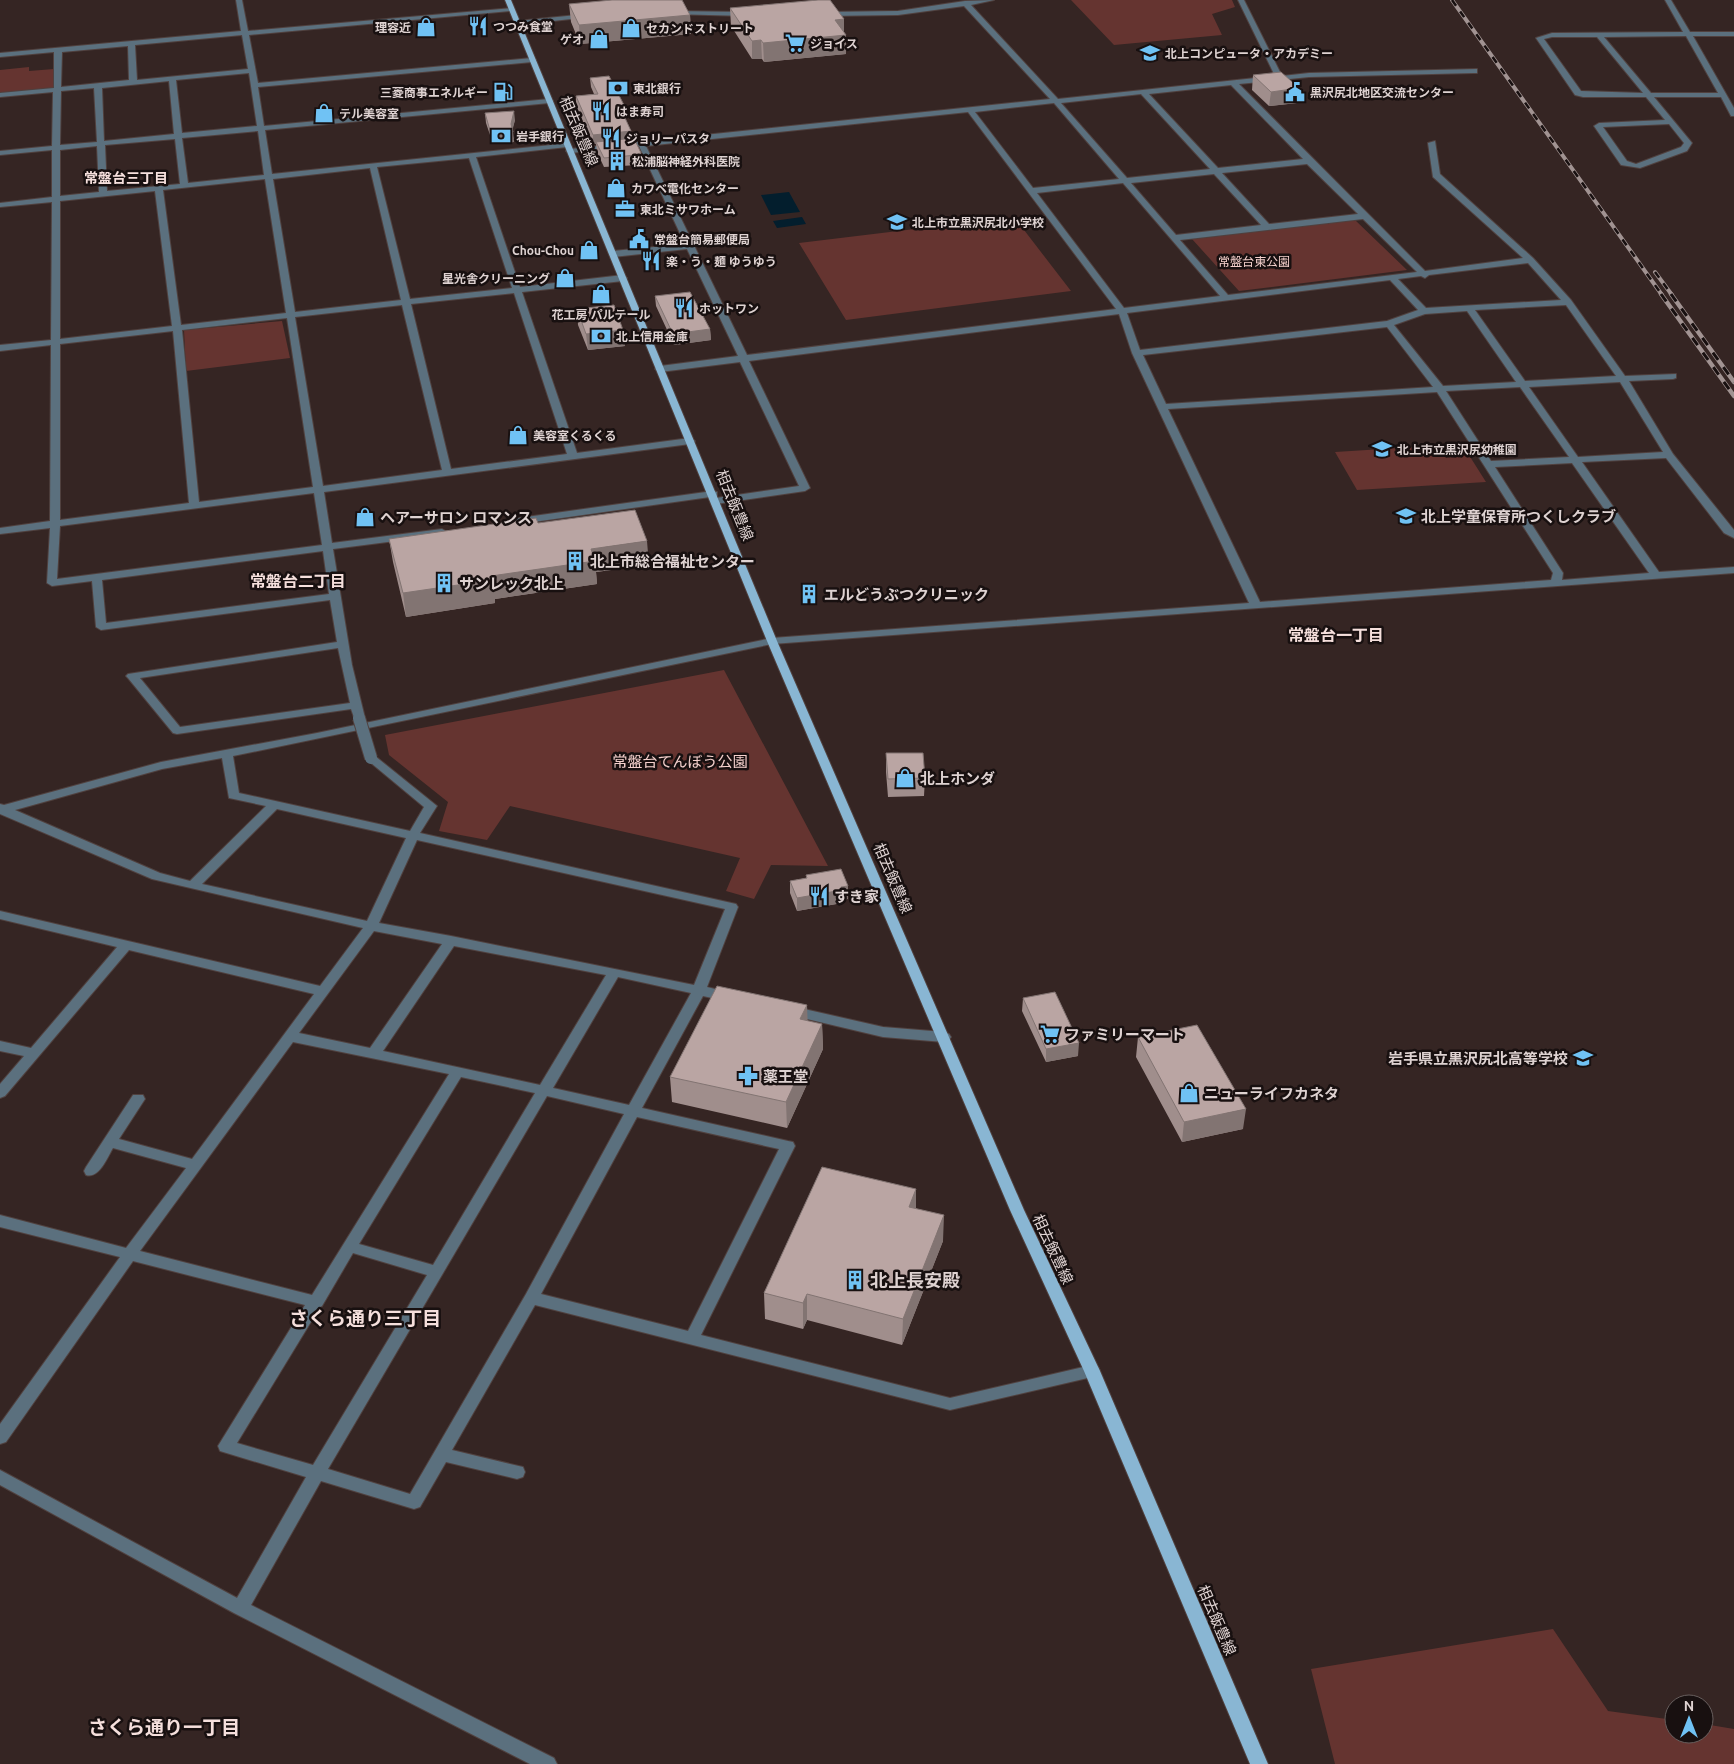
<svg xmlns="http://www.w3.org/2000/svg" width="1734" height="1764" viewBox="0 0 1734 1764" font-family="Ubuntu,'Noto Sans JP',sans-serif">
  <style>
    .green { fill: #653430 }
    .water { fill: #031e2d }
    .lines { fill: none; stroke-linecap: round; stroke-linejoin: round }
    .minor-casing { stroke: #50413f; stroke-width: 2 }
    .major-casing { stroke: #50413f; stroke-width: 2 }
    .minor { fill: #5b707e; fill-rule: evenodd }
    .major { fill: #89b6d3; fill-rule: evenodd }
    .rail-far1-casing { stroke: #a19392; stroke-width: 4 }
    .rail-casing { stroke: #a19392; stroke-width: 4.5 }
    .rail-far1 { stroke: #181010; stroke-width: 2.5; stroke-dasharray: 7; stroke-linecap: butt }
    .rail { stroke: #181010; stroke-width: 3; stroke-dasharray: 9; stroke-linecap: butt }
    .minor-bridge-casing { stroke: #50413f; stroke-width: 14; stroke-linecap: butt }
    .minor-bridge { stroke: #5b707e; stroke-width: 12 }
    .wall { fill: #a08e8c }
    .shaded-wall { fill: #827472 }
    .building { fill: #baa5a3; stroke: #827472 }
    .labels { text-anchor: middle; dominant-baseline: central; stroke-width: 5; stroke-linejoin: round; paint-order: stroke }
    .far-poi-label { font-size: 12px; font-weight: bold; fill: #ded2d1; stroke: #181010; text-anchor: start }
    .far-park-label { font-size: 12px; fill: #f4d0cc; stroke: #181010 }
    .far-neighbourhood-label { font-size: 14px; font-weight: bold; fill: #f5dfdc; stroke: #181010 }
    .street-label { font-size: 15px; fill: #ded2d1; stroke: #181010 }
    .poi-label { font-size: 15px; font-weight: bold; fill: #ded2d1; stroke: #181010; text-anchor: start }
    .park-label { font-size: 15px; fill: #f4d0cc; stroke: #181010 }
    .neighbourhood-label { font-size: 16px; font-weight: bold; fill: #f5dfdc; stroke: #181010 }
    .near-poi-label { font-size: 18px; font-weight: bold; fill: #ded2d1; stroke: #181010; text-anchor: start }
    .near-neighbourhood-label { font-size: 19px; font-weight: bold; fill: #f5dfdc; stroke: #181010 }
  </style>
  <rect width="100%" height="100%" fill="#352523"/>
  <path class="green" d="M1071,0H1232L1235,7L1212,14L1222,35L1114,45Z
    M29,67V71L54,69L53,88L0,93V70Z
    M1014,217L1071,291L846,320L799,243Z
    M1355,220L1407,270L1239,291L1192,239Z
    M282,321L290,358L186,371L184,330Z
    M1462,444L1486,482L1357,490L1335,452Z
    M724,670L828,866L771,865L754,899L726,891L740,858L510,806L487,840L439,831L448,802L389,755L385,735Z
    M1553,1629L1608,1711L1674,1720V1734H1704V1724L1734,1729V1764H1335L1311,1669Z"/>
  <path class="water" d="M789,192L800,212L771,215L761,195Z
    M802,217L806,224L777,228L773,221Z"/>
  <g class="lines">
    <defs>
      <path id="minor" d="M236,0H242L248,31L513,8L514,9L511,11L249,35L258,83L532,58L536,60L532,62L258,87L264,126L549,99L553,101L549,103L265,130L272,174L570,143V147H567L476,157L520,287L623,275L627,278L623,281L522,292L577,453L690,438L695,441L690,444L324,492L332,543L442,529L447,532L442,535L333,549L352,665L365,718L363,720H355L351,709L177,734L173,733L128,678L126,676L128,674L337,642L330,600L101,630L96,627L92,581L52,586L47,583L50,528L0,534V528L50,521L51,345L0,351V345L51,340L52,202L0,207V203L52,197V150L0,155V151L52,146L53,92L0,97V93L54,88V52L0,57V53L241,31ZM242,35L248,69L137,80L135,45ZM128,46L129,80L61,87L62,52ZM249,73L257,126L182,133L176,80ZM169,81L174,134L104,141L102,88ZM94,88L97,142L60,145L61,91ZM258,131L264,175L188,183L182,138ZM175,139L180,184L107,191L105,145ZM97,146L99,192L60,196V150ZM469,158L512,288L410,299L377,167ZM370,168L401,300L295,312L273,179ZM265,179L286,313L181,325L163,190ZM155,191L172,326L60,339V201ZM514,293L567,454L451,469L411,304ZM402,305L442,470L323,486L295,317ZM287,318L313,487L199,502L182,330ZM173,331L189,503L60,520V344ZM314,493L322,545L57,579L60,526ZM323,551L329,594L106,623L102,580ZM338,648L350,703L180,727L140,678Z
        M994,0L971,5L1058,99L1275,76L1238,0H1244L1282,76L1309,73L1477,69V73H1474L1309,77L1239,84L1425,271L1523,258L1433,177L1428,143L1435,141L1440,174L1533,258L1571,300L1625,376L1676,374V378L1673,379L1629,381L1673,454L1734,530V538L1724,533L1666,458L1582,462L1659,572L1734,567V573L772,644L233,756L239,793L410,831L424,807L365,758L367,756H375L437,806L420,833L736,904L738,907L707,987L735,994L737,997L735,1000L730,1002L703,996L642,1108L788,1141L793,1142L795,1146L701,1335L950,1398L1092,1365L1098,1367L1100,1371L1098,1375L1092,1377L950,1410L535,1305L452,1450L523,1467L525,1472L523,1477L517,1479L446,1462L420,1507L414,1509L321,1481L251,1605L554,1758L557,1764H530L234,1613L0,1485V1470L237,1598L306,1477L220,1451L218,1446L305,1305L133,1261L6,1442L0,1444V1424L120,1257L0,1227V1215L126,1248L186,1168L113,1148C107,1158 99,1179 86,1175L84,1171L86,1167L133,1095H143L145,1099L119,1139L192,1159L314,994L129,950L5,1096L0,1098V1084L24,1056L0,1051V1041L31,1048L117,947L0,919V911L320,986L363,928L152,879L0,814V804L4,805L161,762L317,733L772,638L1249,603L1132,353L1119,314L749,361L810,488L805,491L716,504L711,501L716,498L799,486L740,362L660,372L655,369L660,366L738,356L687,249L613,257L609,254L613,251L685,244L639,146L570,153L566,151L570,149L1050,99L964,6L898,15L824,16L821,14L824,12L898,11L965,1ZM1231,85L1303,159L1218,168L1149,94ZM1141,94L1210,169L1127,178L1061,103ZM1054,103L1119,179L1033,188L975,112ZM968,112L1116,309L747,355L646,146ZM1307,164L1358,214L1269,224L1222,173ZM1214,174L1261,225L1176,235L1131,183ZM1123,183L1220,296L1124,308L1037,193ZM1363,219L1417,272L1228,295L1180,240ZM1528,263L1561,300L1426,308L1398,279L1421,276L1425,278L1429,275ZM1390,280L1418,310L1387,321L1140,350L1127,313ZM1566,305L1616,376L1525,381L1475,310ZM1467,311L1516,382L1443,386L1394,325L1425,314ZM1387,327L1433,387L1166,404L1143,355ZM1620,382L1663,452L1578,457L1529,387ZM1520,387L1569,457L1491,461L1446,391ZM1437,392L1553,573L1551,580L1260,602L1168,409ZM1572,463L1649,573L1562,580L1563,573L1495,467ZM222,758L229,798L266,806L190,881L160,873L15,810L162,769ZM277,809L406,838L367,921L202,884ZM417,840L725,909L694,985L451,936L379,923ZM374,931L442,944L370,1048L299,1033ZM454,946L606,975L540,1085L383,1051ZM618,977L691,993L629,1105L553,1088ZM293,1042L449,1074L312,1295L140,1251ZM461,1077L535,1093L433,1265L359,1244ZM547,1096L624,1114L526,1294L410,1494L328,1469ZM637,1117L779,1149L688,1331L541,1294ZM353,1253L427,1275L313,1465L237,1443L320,1307L322,1306Z
        M1665,0H1671L1690,32H1734V36H1693L1734,108V116H1731L1721,97H1654L1692,143L1687,151L1640,168L1621,165L1594,126L1599,123L1665,120L1646,97H1583L1575,95L1536,38L1552,33L1683,32ZM1686,36L1718,93H1651L1604,37ZM1552,37H1597L1643,93L1581,91L1544,39ZM1669,124L1684,143L1681,147L1636,164L1627,161L1603,127Z
        M672,11L747,12L750,14L747,16L670,14V12Z
        M587,14L590,16L589,17L517,25L514,23L517,21Z
        M713,491L717,492V496L519,524L514,521L519,518Z
        M791,1006L883,1027L944,1032L949,1034L951,1037L949,1040L944,1042L883,1037L786,1014L784,1011L786,1008Z"/>
      <path id="major" d="M505,0H511L777,641L1024,1210L1100,1371L1268,1764H1250L1084,1371L1010,1210L767,641Z"/>
    </defs>
    <use href="#minor" class="minor-casing"/>
    <use href="#major" class="major-casing"/>
    <use href="#minor" class="minor"/>
    <use href="#major" class="major"/>
    <defs>
      <path id="rail-far1" d="M1452,0L1662,295
        M1655,272L1672,295"/>
      <path id="rail" d="M1661,294L1734,396
        M1671,294L1734,382"/>
    </defs>
    <use href="#rail-far1" class="rail-far1-casing"/>
    <use href="#rail" class="rail-casing"/>
    <use href="#rail-far1" class="rail-far1"/>
    <use href="#rail" class="rail"/>
    <defs>
      <path id="minor-bridge" d="M359,718L371,758"/>
    </defs>
    <use href="#minor-bridge" class="minor-bridge-casing"/>
    <use href="#minor-bridge" class="minor-bridge"/>
  </g>
  <path class="wall" d="M569,4L690,15L691,34L580,44L571,22Z
    M730,8L844,19V33L846,54L764,62L762,59H752L731,26Z
    M1253,75L1299,88L1297,103L1269,106L1252,90Z
    M590,78L625,116H624L631,131L632,139L641,153L642,163H638V165L604,167L597,152L596,144H593L576,106V96L594,94L591,87Z
    M485,113L515,120L512,130L514,142L493,144L486,123Z
    M655,296L710,329L711,340L674,345L656,306Z
    M577,309L625,346L588,350L578,325Z
    M538,523L649,565L596,572L597,584L495,599V603L406,617L393,562L389,539Z
    M886,753L925,778L924,796L888,797L886,772Z
    M806,875L848,886V899L842,900V903L797,911L790,893V881L806,878Z
    M1023,998L1078,1056L1046,1062L1022,1011Z
    M807,1005V1021L822,1024L823,1049L787,1128L672,1102L670,1077Z
    M1138,1037L1243,1129L1182,1142L1136,1057Z
    M916,1189V1208L943,1241L902,1345L807,1320L803,1329L765,1319L764,1293Z"/>
  <path class="shaded-wall" d="M690,15L691,34L580,44L579,25Z
    M844,19V35H846V54L764,62L763,43L835,20Z
    M761,40L762,59H752V41Z
    M1299,88L1297,103L1269,106L1271,92Z
    M620,107H625V116L620,117Z
    M514,111L515,120L512,132H513L514,142L493,144L491,134Z
    M631,131L632,140L596,142V144H593V135Z
    M641,153L642,163H638L637,154Z
    M710,329L711,340L674,345L673,334Z
    M623,330L625,346L588,350L586,334Z
    M647,541L649,565L596,572L597,584L495,599V603L406,617L403,593L491,576L591,549Z
    M848,886V899L842,900V903L797,911V898Z
    M807,1005L808,1030L800,1019Z
    M822,1024L823,1049L787,1128L786,1102Z
    M1079,1043L1078,1056L1046,1062V1049Z
    M1246,1109L1243,1129L1182,1142L1184,1122Z
    M916,1189V1215L909,1207Z
    M944,1215L943,1241L902,1345L903,1319Z
    M807,1294V1320L803,1329V1303Z"/>
  <path class="building" d="M612,0H682L690,15L579,25L569,4Z
    M818,0H830L844,19L835,20L846,35L763,43L761,40L752,41L730,8Z
    M1281,72L1299,88L1271,92L1253,75Z
    M609,76L625,107H620L631,131L593,135L576,96L598,94L590,78Z
    M514,111L511,124L513,132L491,134L485,113Z
    M634,138L641,153L637,154V155L604,158L596,142Z
    M690,292L710,329L673,334L655,296Z
    M614,305L623,330L586,334L577,309Z
    M635,510L647,541L591,549L595,561L491,576L492,580L403,593L389,539L536,518L538,523Z
    M886,753H923L925,778L888,779Z
    M841,869L848,886L841,887L842,890L797,898L790,881L807,878L806,875Z
    M717,986L807,1005L800,1019L822,1024L786,1102L670,1077Z
    M1055,992L1079,1043L1046,1049L1023,998Z
    M1197,1025L1246,1109L1184,1122L1138,1037Z
    M822,1167L916,1189L909,1207L944,1215L903,1319L807,1294L803,1303L764,1293Z"/>
  <defs>
    <symbol id="restaurant-bare" viewBox="-9 -9 18 18"><path d="M-5-6h1v4h1v-4h1v4h1v-4h1v5L-1.5 .5V6h-2V.5L-5-1ZM5-6V6H3V1.5H1.5Q1.5-4 5-6Z" fill="#70c2f4" stroke="#181010" stroke-width="2.5" paint-order="stroke"/></symbol>
    <symbol id="shop-bare" viewBox="-9 -9 18 18"><path d="M-5-2.5h2.3a2.7 3.5 0 0 1 5.4 0H5L5.5 6h-11ZM-1.5-2.5h3a1.5 2.3 0 0 0-3 0Z" fill="#70c2f4" stroke="#181010" stroke-width="2.5" paint-order="stroke"/></symbol>
    <symbol id="supermarket-bare" viewBox="-9 -9 18 18"><path d="M-6-5.5h2.5l.6 2H6L4.5 2H-2.5L-4.4-4H-6ZM-1.5 3.2a1.3 1.3 0 1 0 .1 0ZM3 3.2a1.3 1.3 0 1 0 .1 0Z" fill="#70c2f4" stroke="#181010" stroke-width="2.5" paint-order="stroke"/></symbol>
    <symbol id="university-bare" viewBox="-9 -9 18 18"><path d="M0-5L7-2L0 1L-7-2ZM-4 1L0 2.5L4 1V4Q0 6-4 4Z" fill="#70c2f4" stroke="#181010" stroke-width="2.5" paint-order="stroke"/></symbol>
    <symbol id="bank-bare" viewBox="-9 -9 18 18"><path d="M-6-4H6V4H-6ZM0-2.3a2.3 2.3 0 1 0 0 4.6a2.3 2.3 0 1 0 0-4.6Z" fill="#70c2f4" stroke="#181010" stroke-width="2.5" paint-order="stroke"/></symbol>
    <symbol id="fuel-bare" viewBox="-9 -9 18 18"><path d="M-5.5-6h7V0h2V4h1.3V-2.5L3-4.5l.8-.8L6-3V5H2.5V1h-1V6h-7ZM-4.2-4.7v3.2H.2V-4.7Z" fill="#70c2f4" stroke="#181010" stroke-width="2.5" paint-order="stroke"/></symbol>
    <symbol id="civic-bare" viewBox="-9 -9 18 18"><path d="M-.6-6.5H3V-4.5H.6V-3L4-1V1h2V6H-6V1h2V-1L-.6-3ZM-1.2 2.5V6h2.4V2.5Z" fill="#70c2f4" stroke="#181010" stroke-width="2.5" paint-order="stroke"/></symbol>
    <symbol id="building-bare" viewBox="-9 -9 18 18"><path d="M-4-6H4V6H1V3H-1V6H-4ZM-2.5-4.3h1.7v1.8h-1.7ZM.8-4.3h1.7v1.8H.8ZM-2.5-1h1.7V.8h-1.7ZM.8-1h1.7V.8H.8Z" fill="#70c2f4" stroke="#181010" stroke-width="2.5" paint-order="stroke"/></symbol>
    <symbol id="office-bare" viewBox="-9 -9 18 18"><path d="M-6-3h4V-5.5h4V-3h4V5H-6ZM-1-4.5V-3h2v-1.5ZM-6 0V1H6V0Z" fill="#70c2f4" stroke="#181010" stroke-width="2.5" paint-order="stroke"/></symbol>
    <symbol id="school-bare" viewBox="-9 -9 18 18"><path d="M0-5L7-2L0 1L-7-2ZM-4 1L0 2.5L4 1V4Q0 6-4 4Z" fill="#70c2f4" stroke="#181010" stroke-width="2.5" paint-order="stroke"/></symbol>
    <symbol id="pharmacy-bare" viewBox="-9 -9 18 18"><path d="M-2-6h4v4h4v4h-4v4h-4v-4h-4v-4h4Z" fill="#70c2f4" stroke="#181010" stroke-width="2.5" paint-order="stroke"/></symbol>
  </defs>
  <g fill-rule="evenodd">
    <use href="#restaurant-bare" x="464" y="12" width="28" height="28"/>
    <use href="#shop-bare" x="412" y="13" width="28" height="28"/>
    <use href="#shop-bare" x="617" y="14" width="28" height="28"/>
    <use href="#shop-bare" x="585" y="25" width="28" height="28"/>
    <use href="#supermarket-bare" x="781" y="29" width="28" height="28"/>
    <use href="#university-bare" x="1136" y="39" width="28" height="28"/>
    <use href="#bank-bare" x="604" y="74" width="28" height="28"/>
    <use href="#fuel-bare" x="489" y="78" width="28" height="28"/>
    <use href="#civic-bare" x="1281" y="78" width="28" height="28"/>
    <use href="#restaurant-bare" x="587" y="97" width="28" height="28"/>
    <use href="#shop-bare" x="310" y="99" width="28" height="28"/>
    <use href="#bank-bare" x="487" y="122" width="28" height="28"/>
    <use href="#restaurant-bare" x="597" y="124" width="28" height="28"/>
    <use href="#building-bare" x="603" y="147" width="28" height="28"/>
    <use href="#shop-bare" x="602" y="174" width="28" height="28"/>
    <use href="#office-bare" x="611" y="195" width="28" height="28"/>
    <use href="#school-bare" x="883" y="208" width="28" height="28"/>
    <use href="#civic-bare" x="625" y="225" width="28" height="28"/>
    <use href="#shop-bare" x="575" y="236" width="28" height="28"/>
    <use href="#restaurant-bare" x="637" y="247" width="28" height="28"/>
    <use href="#shop-bare" x="551" y="264" width="28" height="28"/>
    <use href="#shop-bare" x="587" y="280" width="28" height="28"/>
    <use href="#restaurant-bare" x="670" y="294" width="28" height="28"/>
    <use href="#bank-bare" x="587" y="322" width="28" height="28"/>
    <use href="#shop-bare" x="504" y="421" width="28" height="28"/>
    <use href="#school-bare" x="1368" y="435" width="28" height="28"/>
    <use href="#school-bare" x="1392" y="502" width="28" height="28"/>
    <use href="#shop-bare" x="351" y="503" width="28" height="28"/>
    <use href="#building-bare" x="561" y="547" width="28" height="28"/>
    <use href="#building-bare" x="430" y="569" width="28" height="28"/>
    <use href="#building-bare" x="795" y="580" width="28" height="28"/>
    <use href="#shop-bare" x="891" y="764" width="28" height="28"/>
    <use href="#restaurant-bare" x="805" y="882" width="28" height="28"/>
    <use href="#supermarket-bare" x="1036" y="1020" width="28" height="28"/>
    <use href="#school-bare" x="1569" y="1044" width="28" height="28"/>
    <use href="#pharmacy-bare" x="734" y="1062" width="28" height="28"/>
    <use href="#shop-bare" x="1175" y="1079" width="28" height="28"/>
    <use href="#building-bare" x="841" y="1266" width="28" height="28"/>
  </g>
  <g class="labels">
    <g class="far-poi-label">
      <text x="493" y="26">つつみ食堂</text>
      <text x="411" y="27" text-anchor="end">理容近</text>
      <text x="646" y="28">セカンドストリート</text>
      <text x="584" y="39" text-anchor="end">ゲオ</text>
      <text x="810" y="43">ジョイス</text>
      <text x="1165" y="53">北上コンピュータ・アカデミー</text>
      <text x="633" y="88">東北銀行</text>
      <text x="488" y="92" text-anchor="end">三菱商事エネルギー</text>
      <text x="1310" y="92">黒沢尻北地区交流センター</text>
      <text x="616" y="111">はま寿司</text>
      <text x="339" y="113">テル美容室</text>
      <text x="516" y="136">岩手銀行</text>
      <text x="626" y="138">ジョリーパスタ</text>
      <text x="632" y="161">松浦脳神経外科医院</text>
      <text x="631" y="188">カワベ電化センター</text>
      <text x="640" y="209">東北ミサワホーム</text>
      <text x="912" y="222">北上市立黒沢尻北小学校</text>
      <text x="654" y="239">常盤台簡易郵便局</text>
      <text x="574" y="250" text-anchor="end">Chou-Chou</text>
      <text x="666" y="261">楽・う・麺 ゆうゆう</text>
      <text x="550" y="278" text-anchor="end">星光舎クリーニング</text>
      <text x="699" y="308">ホットワン</text>
      <text x="601" y="314" text-anchor="middle">花工房 パルテール</text>
      <text x="616" y="336">北上信用金庫</text>
      <text x="533" y="435">美容室くるくる</text>
      <text x="1397" y="449">北上市立黒沢尻幼稚園</text>
    </g>
    <g class="far-park-label">
      <text x="1254" y="261">常盤台東公園</text>
    </g>
    <g class="far-neighbourhood-label">
      <text x="126" y="178">常盤台三丁目</text>
    </g>
    <g class="street-label">
      <text transform="translate(579 131) rotate(67)">相去飯豊線</text>
      <text transform="translate(735 505) rotate(68)">相去飯豊線</text>
      <text transform="translate(893 878) rotate(67)">相去飯豊線</text>
      <text transform="translate(1053 1249) rotate(65)">相去飯豊線</text>
      <text transform="translate(1217 1620) rotate(67)">相去飯豊線</text>
    </g>
    <g class="poi-label">
      <text x="1421" y="516">北上学童保育所つくしクラブ</text>
      <text x="380" y="517">ヘアーサロン ロマンス</text>
      <text x="590" y="561">北上市総合福祉センター</text>
      <text x="459" y="583">サンレック北上</text>
      <text x="824" y="594">エルどうぶつクリニック</text>
      <text x="920" y="778">北上ホンダ</text>
      <text x="834" y="896">すき家</text>
      <text x="1065" y="1034">ファミリーマート</text>
      <text x="1568" y="1058" text-anchor="end">岩手県立黒沢尻北高等学校</text>
      <text x="763" y="1076">薬王堂</text>
      <text x="1204" y="1093">ニューライフカネタ</text>
    </g>
    <g class="park-label">
      <text x="680" y="761">常盤台てんぼう公園</text>
    </g>
    <g class="neighbourhood-label">
      <text x="298" y="581">常盤台二丁目</text>
      <text x="1336" y="635">常盤台一丁目</text>
    </g>
    <g class="near-poi-label">
      <text x="870" y="1280">北上長安殿</text>
    </g>
    <g class="near-neighbourhood-label">
      <text x="365" y="1318">さくら通り三丁目</text>
      <text x="164" y="1727">さくら通り一丁目</text>
    </g>
  </g>
  <g transform="translate(1689 1719)"><circle r="24" fill="#181010" stroke="#675e5d"/>
  <path d="M0-4L9 19L0 12L-9 19Z" fill="#70c2f4"/>
  <text y="-8" font-size="14" font-weight="bold" text-anchor="middle" fill="#ded2d1">N</text>
  </g>
</svg>
